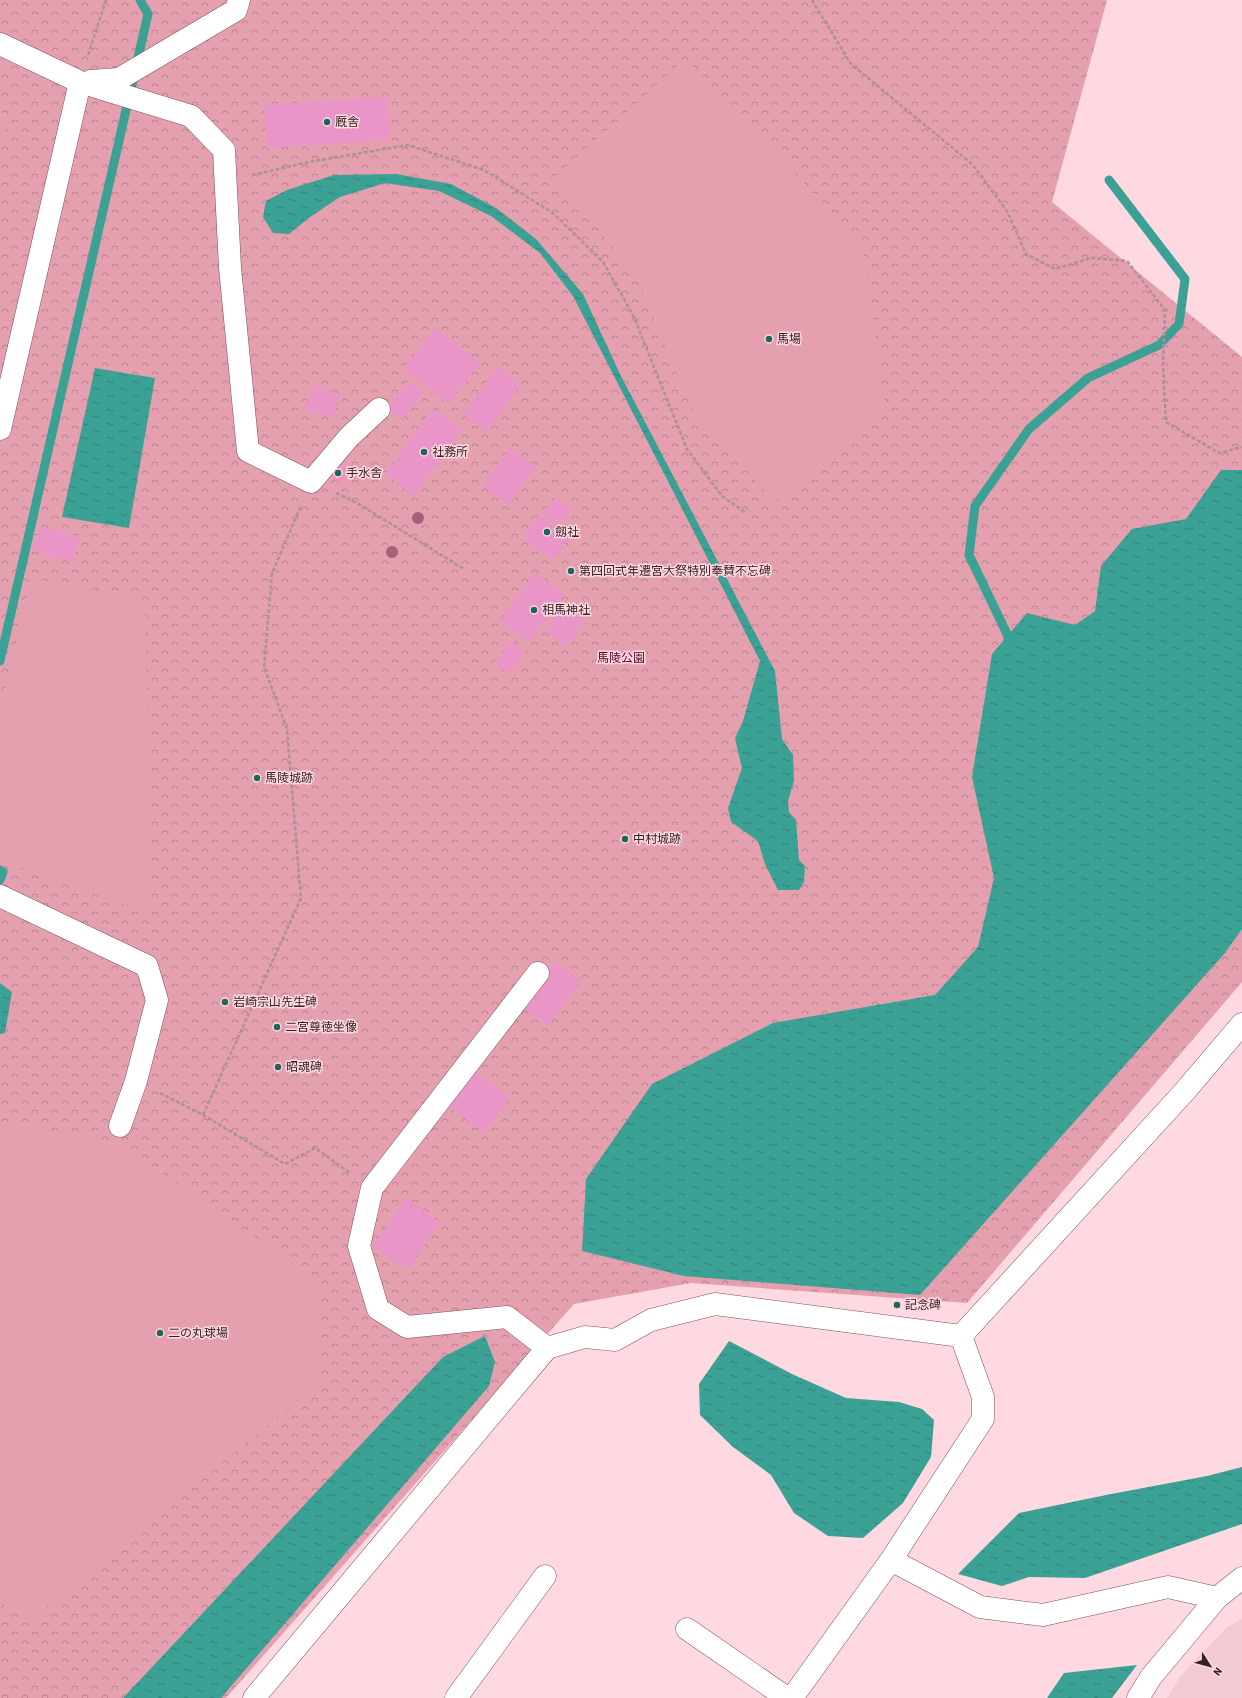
<svg xmlns="http://www.w3.org/2000/svg" width="1242" height="1698" viewBox="0 0 1242 1698" font-family="'Source Sans 3','Noto Sans JP',sans-serif">
  <style>
    .built { fill: #f3c9d2 }
    .park { fill: url(#park-crowns) }
    .pitch { fill: #e4a0af }
    .water { fill: url(#water-ripples) }
    .lines { fill: none; stroke-linecap: round; stroke-linejoin: round }
    .stream { stroke: #3ba195; stroke-width: 9 }
    .building { fill: #ea95c7 }
    .minor-casing { stroke: #824e5b; stroke-width: 23 }
    .path { stroke: #af9096; stroke-width: 2.5; stroke-dasharray: 4 2; stroke-linecap: butt }
    .minor { stroke: #fff; stroke-width: 22 }
    .tree { fill: #a3627a }
    .poi-dot { fill: #1c665e; stroke: #ffd9e1; stroke-width: 1.5 }
    .labels { text-anchor: middle; dominant-baseline: central; stroke-width: 3; stroke-linejoin: round; paint-order: stroke }
    .poi-label { font-size: 12px; fill: #372126; stroke: #ffd9e1; text-anchor: start }
    .park-label { font-size: 12px; fill: #580126; stroke: #ffd9e1 }
  </style>
  <defs>
    <pattern id="park-crowns" width="20" height="18" patternUnits="userSpaceOnUse"><rect width="20" height="18" fill="#e4a0af"/><path d="M2 6a3 3 0 1 1 6 0M12 15a3 3 0 1 1 6 0" fill="none" stroke="#ba828e"/></pattern>
    <pattern id="water-ripples" width="26" height="14" patternUnits="userSpaceOnUse"><rect width="26" height="14" fill="#3ba195"/><path d="M2 4q2-2 4 0t4 0M15 11q2-2 4 0t4 0" fill="none" stroke="#328379"/></pattern>
  </defs>
  <rect width="100%" height="100%" fill="#ffd9e1"/>
  <path class="built" d="M1242,1619V1698H1167L1180,1677L1226,1628Z"/>
  <path class="park" d="M0,0H1107L1052,202L1242,357V982L967,1303L691,1283L574,1304L226,1698H0Z"/>
  <path class="pitch" d="M686,59L861,244L867,272L886,412L774,502L691,406L634,272L555,177Z
    M0,112L9,114L0,154Z
    M31,578L145,601L152,914L0,860V712Z
    M0,1122L119,1143L321,1283L320,1382L30,1621L0,1603Z"/>
  <path class="water" d="M396,174L451,184L496,208L536,239L583,294L620,374L775,671L782,739L793,755L794,781L788,801L789,812L796,820L799,860L805,866L804,882L799,890H778L765,864L758,841L731,822L728,808L742,768L735,738L743,721L760,661L573,296L540,253L491,216L439,191L385,183L340,197L310,217L289,234L273,233L263,217L266,201L287,190L334,175Z
    M95,368L155,378L129,528L62,517Z
    M1221,470H1242V929L1225,953L920,1295L684,1276L582,1251L586,1179L652,1084L773,1023L935,995L978,947L994,878L972,777L992,654L1027,613L1075,625L1095,611L1101,566L1132,529L1186,519Z
    M0,983L12,992L5,1033L0,1034Z
    M485,1336L495,1362L489,1386L221,1698H123L443,1357Z
    M729,1341L792,1374L846,1398L899,1402L922,1409L934,1420L931,1457L903,1503L863,1538L828,1536L794,1513L771,1475L733,1447L700,1415L699,1384Z
    M1242,1467V1524L1085,1578L1029,1577L1002,1586L958,1574L1019,1513L1106,1495L1207,1476Z
    M1137,1665L1112,1698H1047L1064,1673Z"/>
  <g class="lines">
    <path class="stream" d="M1008,648V636L969,555L975,506L1029,429L1088,378L1159,345L1179,324L1185,279L1109,180
      M0,661L148,14L140,0
      M0,870L3,872L0,880"/>
  </g>
  <path class="building" d="M388,97L390,140L267,148L264,105Z
    M435,328L480,363L449,404L403,369Z
    M497,367L521,384L487,432L463,415Z
    M408,381L423,392L403,419L388,409Z
    M313,386L340,395L332,418L305,409Z
    M433,408L463,429L414,496L385,474Z
    M510,448L536,466L509,505L483,486Z
    M336,463L349,470L341,483L328,476Z
    M555,497L571,509L559,526L543,514Z
    M539,515L570,536L553,560L522,539Z
    M40,526L80,537L73,562L33,551Z
    M535,573L565,594L530,642L500,621Z
    M563,606L585,622L566,647L545,631Z
    M511,641L525,651L509,674L495,663Z
    M554,962L581,980L548,1026L522,1007Z
    M473,1070L510,1097L484,1133L447,1105Z
    M406,1198L440,1222L407,1270L373,1246Z"/>
  <g class="lines">
    <defs>
      <path id="minor" d="M0,44L80,82L191,116L224,150L230,268L248,451L311,482L349,437L379,409
        M91,81L119,79L236,10L239,0
        M0,429L80,82
        M0,896L147,966L157,1000L136,1081L120,1126
        M538,973L372,1188L359,1246L378,1309L407,1327L507,1317L547,1348
        M891,1560L983,1419V1397L961,1336
        M687,1629L787,1698
        M254,1698L547,1348L585,1337L615,1340L651,1320L715,1304L961,1336L1185,1091L1242,1024
        M456,1698L545,1576
        M792,1698L891,1560L980,1607L1043,1615L1168,1587L1217,1598
        M1138,1698L1151,1677L1217,1598L1242,1578"/>
    </defs>
    <use href="#minor" class="minor-casing"/>
    <path class="path" d="M812,0L851,64L972,164L1007,211L1026,254L1055,269L1091,258L1127,261L1165,310L1163,365L1166,422L1219,453L1242,447
      M88,55L106,0
      M252,175L309,162L408,145L484,170L553,213L603,262L633,315L687,449L722,496L746,513
      M336,493L357,503L464,569
      M160,1093L203,1115L285,1164L315,1148L350,1173
      M203,1115L301,898L287,729L264,667L272,573L301,506"/>
    <use href="#minor" class="minor"/>
  </g>
  <g class="tree">
    <circle cx="418" cy="518" r="6"/>
    <circle cx="392" cy="552" r="6"/>
  </g>
  <g class="poi-dot">
    <circle cx="327" cy="122" r="4"/>
    <circle cx="769" cy="339" r="4"/>
    <circle cx="424" cy="452" r="4"/>
    <circle cx="338" cy="473" r="4"/>
    <circle cx="547" cy="532" r="4"/>
    <circle cx="571" cy="571" r="4"/>
    <circle cx="534" cy="610" r="4"/>
    <circle cx="257" cy="778" r="4"/>
    <circle cx="625" cy="839" r="4"/>
    <circle cx="225" cy="1002" r="4"/>
    <circle cx="277" cy="1027" r="4"/>
    <circle cx="278" cy="1067" r="4"/>
    <circle cx="897" cy="1305" r="4"/>
    <circle cx="160" cy="1333" r="4"/>
  </g>
  <g class="labels">
    <g class="poi-label">
      <text x="335" y="122">厩舎</text>
      <text x="777" y="339">馬場</text>
      <text x="432" y="452">社務所</text>
      <text x="346" y="473">手水舎</text>
      <text x="555" y="532">劔社</text>
      <text x="579" y="571">第四回式年遷宮大祭特別奉賛不忘碑</text>
      <text x="542" y="610">相馬神社</text>
      <text x="265" y="778">馬陵城跡</text>
      <text x="633" y="839">中村城跡</text>
      <text x="233" y="1002">岩崎宗山先生碑</text>
      <text x="285" y="1027">二宮尊徳坐像</text>
      <text x="286" y="1067">昭魂碑</text>
      <text x="905" y="1305">記念碑</text>
      <text x="168" y="1333">二の丸球場</text>
    </g>
    <g class="park-label">
      <text x="621" y="658">馬陵公園</text>
    </g>
  </g>
  <g transform="translate(1210 1666) rotate(126)" stroke="#ffd9e1" stroke-width="3" paint-order="stroke">
  <path d="M0-3L7 15L0 10L-7 15Z" fill="#372126"/>
  <text y="-6" font-size="11" font-weight="bold" text-anchor="middle" fill="#372126">N</text>
  </g>
</svg>
